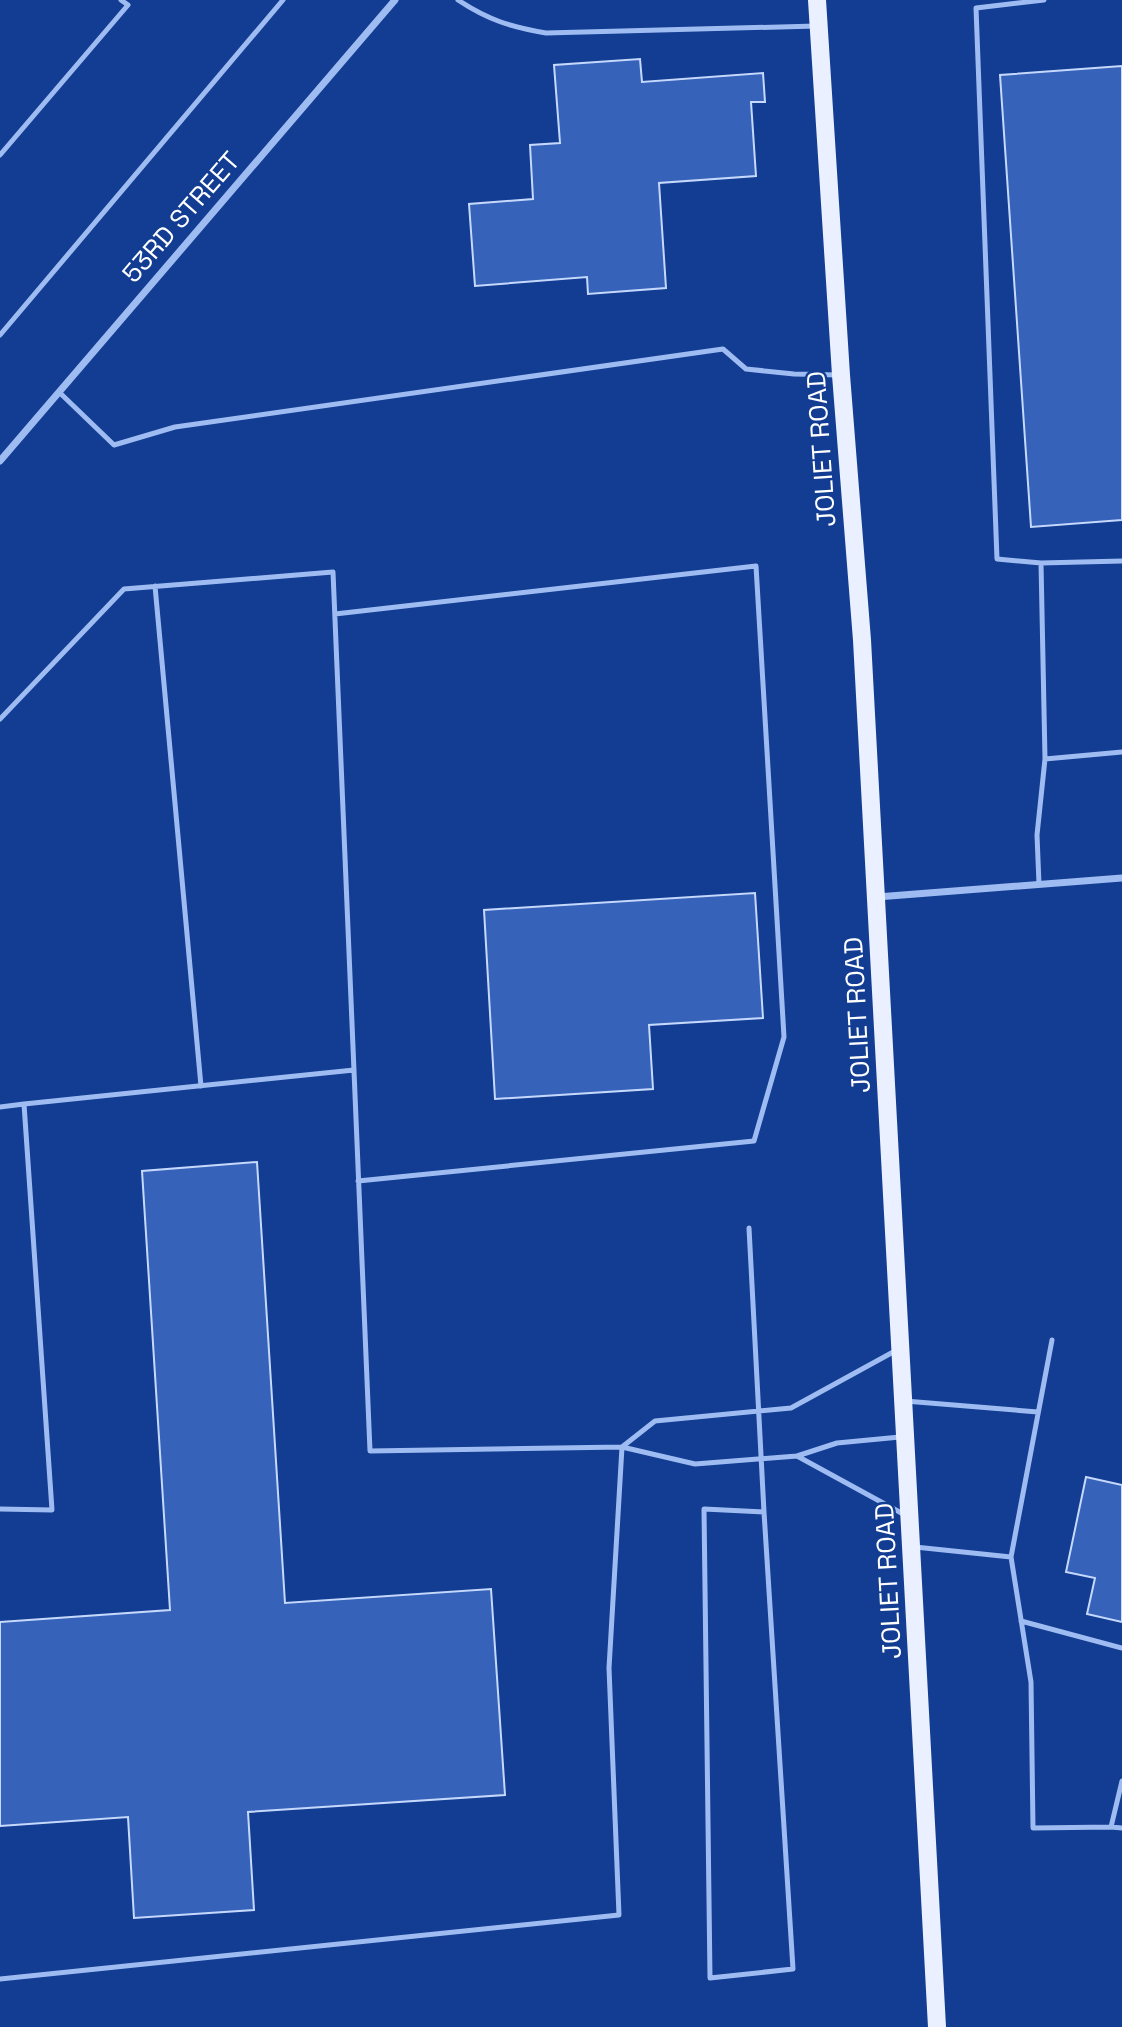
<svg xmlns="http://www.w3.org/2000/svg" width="1122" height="2027" viewBox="0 0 1122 2027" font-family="'Space Grotesk',sans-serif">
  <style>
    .building { fill: #3663b9; stroke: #c6d9fd; stroke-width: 2 }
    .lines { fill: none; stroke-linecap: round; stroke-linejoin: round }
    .service { stroke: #9fbcf2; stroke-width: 5 }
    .minor { stroke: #9fbcf2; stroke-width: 7 }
    .primary { stroke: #eaf0ff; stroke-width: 18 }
    .labels { text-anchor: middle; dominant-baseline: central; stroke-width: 5; stroke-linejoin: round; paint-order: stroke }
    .street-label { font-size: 26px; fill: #fff; stroke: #123d92 }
  </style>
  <rect width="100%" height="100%" fill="#123d92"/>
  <path class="building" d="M640,59L642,82L763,73L765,102H751L756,176L659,183L666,288L588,294L587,277L475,286L469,204L533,199L530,145L560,143L554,65Z
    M1122,66V520L1031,527L1000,75Z
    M755,893L763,1018L649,1025L653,1089L495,1099L484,910Z
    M257,1162L285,1603L491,1589L505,1795L248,1812L254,1910L134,1918L128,1817L0,1826V1622L170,1610L142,1171Z
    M1086,1477L1122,1485V1622L1087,1614L1095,1578L1066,1572Z"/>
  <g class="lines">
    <path class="service" d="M458,0C488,20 511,27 546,33L816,26
      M0,155L128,5L121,0
      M0,335L283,0
      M59,392L114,445L175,427L723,349L746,369L794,374L838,375
      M1041,563L997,559L976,8L1044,0
      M155,586L201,1086
      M335,614L756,566L784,1037L754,1141L358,1181
      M0,719L124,589L333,572L370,1451L622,1447L609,1668L619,1915L0,1979
      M1045,759L1122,752
      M1039,884L1037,835L1045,759L1041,563L1122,561
      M0,1107L24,1104
      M749,1228L764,1512L793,1969L710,1978L704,1509L764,1512
      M895,1351L791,1408L655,1421L622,1447L695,1464L797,1456L905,1515
      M905,1401L1038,1412
      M797,1456L837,1443L900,1437
      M0,1509L52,1510L24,1104L354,1070
      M915,1547L1011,1557L1052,1340
      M1011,1557L1031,1682L1033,1828L1111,1827L1122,1781
      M1021,1621L1122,1648
      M1111,1827L1122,1828"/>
    <path class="minor" d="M0,461L395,0
      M877,897L1122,878"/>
    <path class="primary" d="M817,0L841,375L862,640L937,2027"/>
  </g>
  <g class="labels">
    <g class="street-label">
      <text transform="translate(181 217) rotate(-49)">53RD STREET</text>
      <text transform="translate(821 449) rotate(-94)">JOLIET ROAD</text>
      <text transform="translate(857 1015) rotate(-93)">JOLIET ROAD</text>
      <text transform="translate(888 1581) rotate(-93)">JOLIET ROAD</text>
    </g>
  </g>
</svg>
